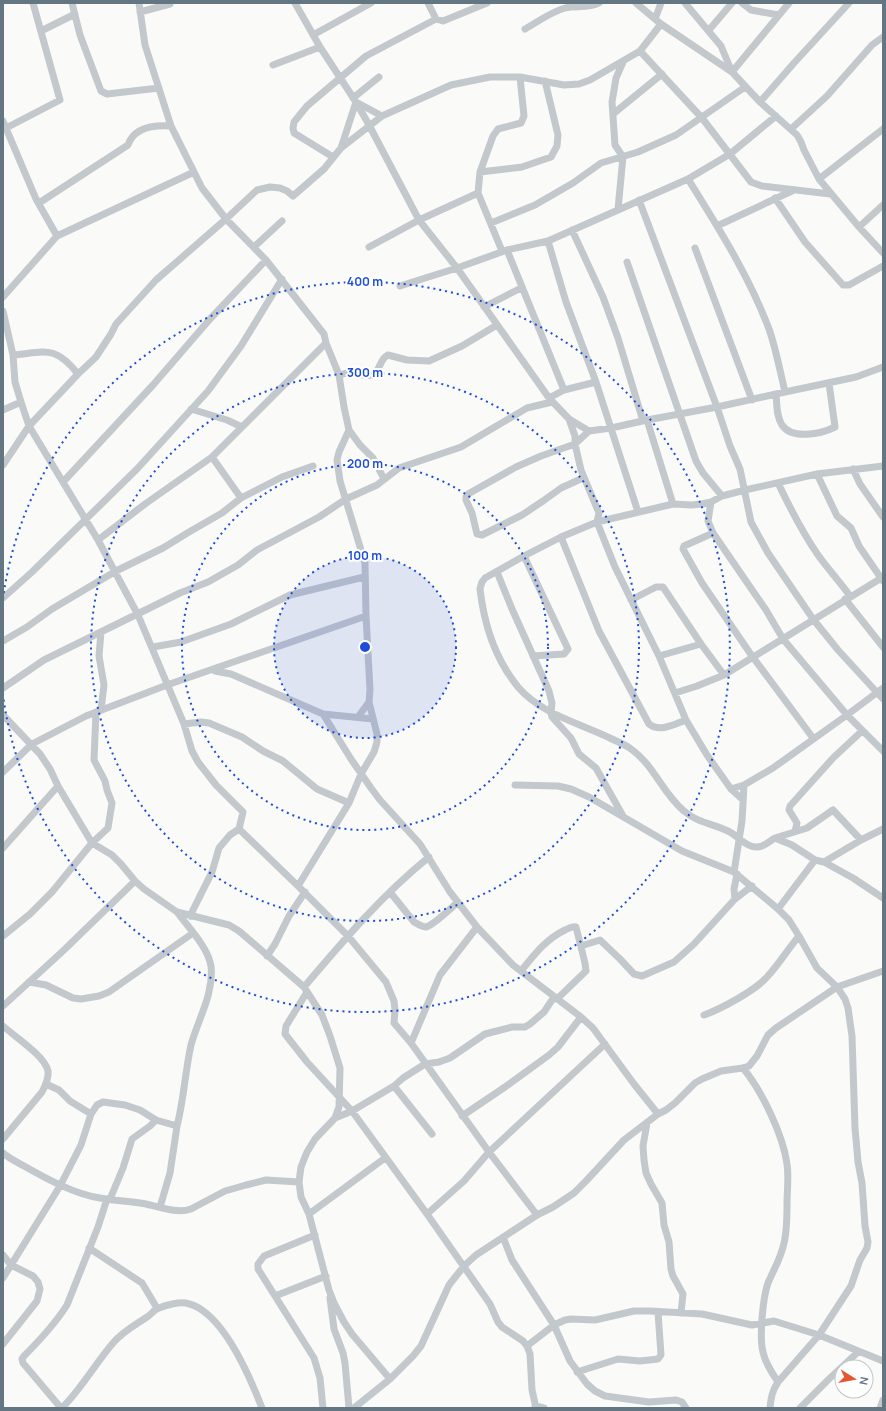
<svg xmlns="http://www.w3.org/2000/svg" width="886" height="1411" viewBox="0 0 886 1411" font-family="Manrope,sans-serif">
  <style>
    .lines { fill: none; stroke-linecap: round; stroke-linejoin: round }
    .minor { stroke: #c3c8cc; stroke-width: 7 }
    .ring { fill: none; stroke: #1d4ed8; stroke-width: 2; stroke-dasharray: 2 4 }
    .centre { fill: #1d4ed8; stroke: #fff; stroke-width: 2 }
    .ring-label { font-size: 12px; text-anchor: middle; font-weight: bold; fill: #1d4ed8; stroke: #fff; stroke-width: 4; stroke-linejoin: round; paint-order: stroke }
  </style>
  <rect width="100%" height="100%" fill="#fafaf8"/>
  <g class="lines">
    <path class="minor" d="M72,3L80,35L101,91L107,94L159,88
      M139,3L145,45L171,126L202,188L226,219L266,260L324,334L326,343L339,375L344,407L349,430L360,445L373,458L384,479
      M295,3L320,47L356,102L369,125L419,220L457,268L549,398L569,419L575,436V444L581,470L599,513L597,522L615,567L659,656L686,720L707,755L731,789L743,800
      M428,3L436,19L443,21L487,3
      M636,3L661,24L732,72L789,3
      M685,3L721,46L732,72L760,102L797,135L801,142L804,150L819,179L859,227L883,253
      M742,3L751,10L779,15
      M140,12L170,4
      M655,19L661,3
      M525,29C537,22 551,12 565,8C576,5 588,9 599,3
      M709,30L732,3
      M41,31L75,14
      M313,35L371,3
      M640,51L702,118L751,182L762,186L830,194
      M273,65L320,47
      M353,98L379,77
      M760,102L794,63L849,3
      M613,114L662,74
      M3,121L36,199L57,236L3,297
      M6,128L60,100L33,3
      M791,129L827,96L872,45L883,37
      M341,148L356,102L382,116
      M333,157L294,133L293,128L294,122L307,106L366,56L436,19
      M480,172L522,167L551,157L557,146L558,135L545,81
      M688,179C718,227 749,276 769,329C776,349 780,371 785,392
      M819,179L883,129
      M775,198L805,242L843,285H849L883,266
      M639,200L717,407L730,446L740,469L751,522L768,553L813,619L838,650L883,699
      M39,203L128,145C134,127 155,125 171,126
      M618,209L623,157L615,145L612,102L616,78L623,62
      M491,223L535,205L573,183L601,163L638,152L676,135L745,87
      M717,226L794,190
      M859,227L883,205
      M572,230L603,297L618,338L643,421
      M57,236L194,172
      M548,241L566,302L596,382L638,512
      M254,247L282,221
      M369,247L419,220L478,193
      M695,248L752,400
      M507,250L564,390
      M502,251L478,193L480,172L493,136L498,129L521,123L524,116L520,77
      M627,262L696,461L703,473L722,496
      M400,286L457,268L507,250L548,241L688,179L730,154L776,116
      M484,307L521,288
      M3,311L13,355L15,382L21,402L29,426L98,540L138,615L184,724L192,751L198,762L216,785L243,812L239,829L298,886L348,936L386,982L394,1001L395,1010L394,1023L411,1043L489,1152L537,1215
      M13,355C46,352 55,345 78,374
      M339,375C343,374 348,372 352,373C358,373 366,377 372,375C381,371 379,359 388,355L407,360L429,361L462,346L497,325
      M776,394C777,403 776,416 782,425C792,440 821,434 835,427L829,383
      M549,398L564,390L596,382
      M191,409L227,420L242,427
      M3,410L21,402
      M569,419L589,431L611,428L647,420L717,407L785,392L856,377L883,367
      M647,420L673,504
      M212,457L241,498
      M3,465L29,426L78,374L96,357L111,334L116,324L156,280L226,219L257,190L270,187L280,188L287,191L293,196L324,169L341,148L382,116L451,85L490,77H520L564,85L579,84L590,80L640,51L661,24
      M883,466L817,474L745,490L722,496L711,502L702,504L691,505L673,504L597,522L561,537L524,556L485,578L482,582L480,589C484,624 496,660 518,687C542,715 580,723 612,739C618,742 626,745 631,749C654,765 663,794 684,811C696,822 713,824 728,831C739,836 748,851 762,846C767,844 771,840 775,838L792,845L815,860L824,862L853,878L883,898
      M853,469L860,484L883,517
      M817,474L837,516L851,528L859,546L883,581
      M583,478L561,488L543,501L522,515L482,535L477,534L472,513L466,500V497L468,494L516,467L541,456L575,444L589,431
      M63,482L153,385L210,319L266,260
      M778,483C790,508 802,532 818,555C828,569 840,582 850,596
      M711,502L708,521L713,533L766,610L783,639L847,715L883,751
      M713,533L684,546L683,549L702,583L752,656L813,738
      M561,537L599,631L649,724C660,733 675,724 686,720
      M98,540L145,504L212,457L326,343
      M524,556L568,649L564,654L533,656
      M497,572L512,609L549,691L552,703L551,713L552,717L571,738L579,754L596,768L623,816
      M3,598L32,572L137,469L208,391L241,346L282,279
      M845,599L883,647
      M631,600L656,587H663L701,644L724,675
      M101,632L99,656L104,685L101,710
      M3,641L27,627L52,609L116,571L163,548L189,532L222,513L241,498L282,477L313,466
      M153,647L181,642L231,624L290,595L364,577
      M659,656L701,644
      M215,671L231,674L323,714L373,719
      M3,688L44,660L180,593L208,582L238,565L257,550L319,517L346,499L377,485L399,468L461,447L527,408L552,402
      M675,693L697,686L724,675L883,577
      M323,714L351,759L371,788L380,800L420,844L450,892L477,927L513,965L581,1017L593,1028L634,1084L658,1114
      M3,715L40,754L50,769L58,786L92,843L112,855L121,864L135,881L144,889L177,912L229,925L239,931L304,987L322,1015L330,1036L340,1068L339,1107L335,1118L315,1139L307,1152L301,1167L299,1182L301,1197L309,1214L329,1290L334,1303L344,1322L352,1334L390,1379
      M358,717L369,702
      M184,724L201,722L209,723L242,737L263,751L283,761L317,789L349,803
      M3,772L32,744L86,716L167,685L366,616
      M515,785L558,786L571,789L589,797L682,851L734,872L778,909L789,920L799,936L817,968L837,987L845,999L848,1008L852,1036L855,1128L858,1162L862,1183L865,1226L868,1242L867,1248L860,1260L851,1286L819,1335L778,1382C772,1391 771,1398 770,1408
      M731,789L744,785L773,768L847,715L883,688
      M795,831L797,823L789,810L790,806L833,758L862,731
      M775,838L807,828L833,810L861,840
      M3,848L58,786
      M824,862L861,840L883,829
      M734,872L742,821L744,785
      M298,886L349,803L361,774L374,752L377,742V734L369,702L370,690L366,616L365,563L340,481L337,460L339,452L349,430
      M390,892L414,922C418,924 422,927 426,927C434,925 451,908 458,902
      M735,899L734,889L737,874
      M778,909L815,860
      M190,916L212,872L219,848L230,835L239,829
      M3,936L30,914L52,892L92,843L108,828L112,803L107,790L105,781L94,760L96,712
      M581,946L600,940L620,959L634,974L642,976L674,962L694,944L735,899L752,886
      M267,956L275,944L289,916L305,892
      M521,971C534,955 546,939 565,930C569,928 572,926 576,927L585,963L586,971L557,999
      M29,982L46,985L73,998L81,999L99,996L109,992L193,933
      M304,987C343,941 382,895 429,857
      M307,992L286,1026L285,1034L307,1062L352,1111L427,1214L490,1304L498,1322L502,1327L523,1341L527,1346L530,1354L532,1390L536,1408
      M3,1006L64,950L135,881
      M704,1015C721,1009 756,990 767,977C779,964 788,949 799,936
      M3,1026C14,1036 45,1056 48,1071C49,1079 45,1086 42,1092L3,1139
      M411,1043L440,975L477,927
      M743,1068C762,1091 783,1135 787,1164C789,1177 787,1191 787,1204C787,1217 787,1231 784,1243C781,1258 774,1269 768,1283C763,1297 759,1337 763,1352C765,1363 772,1373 778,1382
      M46,1084L59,1090L70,1101L91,1114
      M394,1086L432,1134
      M462,1116L505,1087L549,1055L558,1047L581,1017
      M335,1118L352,1111L394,1086L403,1078L425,1064L439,1062L450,1058L485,1034L512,1027H525L530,1024L544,1012L554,997
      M647,1123L643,1146L644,1160L646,1173L651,1184L662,1203L664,1225L669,1242L671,1269L673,1276L683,1294L681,1313
      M3,1153C10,1159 17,1162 24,1166C47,1179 74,1194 100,1198C115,1201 131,1201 146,1204C160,1207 177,1214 191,1209L225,1191L246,1185L266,1180L299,1182
      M110,1199L123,1168L132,1139L150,1126L156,1120
      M160,1207L170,1173L177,1126
      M309,1214L385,1158
      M427,1214L464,1181L489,1152L605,1044
      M315,1235L264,1256L258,1264V1269L314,1358L320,1378L323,1408
      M503,1237L512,1260L554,1325L570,1361L587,1384L595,1391L605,1396L649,1402L676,1400L682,1402L686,1408
      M89,1248L142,1283L157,1308
      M3,1255L11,1265L33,1276L38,1282L40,1289L37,1301L3,1344
      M3,1278L60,1186L81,1145L91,1114L97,1105L103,1102L125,1105L140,1110L156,1120L177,1126C184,1099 185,1072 191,1045C198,1019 214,994 211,966C208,947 188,927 177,912
      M275,1296L326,1276
      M330,1298L334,1329L343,1353L345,1363L349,1408
      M527,1346L554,1325L565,1320L571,1319L595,1320L634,1311H650L702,1314L752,1325L774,1321L819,1335L883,1361
      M577,1372L618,1359L640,1361L658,1359L661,1355L658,1312
      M535,1406L544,1408
      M61,1408L23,1363L22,1359L24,1356C40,1340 55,1324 67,1305L98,1227L107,1199
      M62,1408C82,1388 95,1364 113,1343C122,1332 135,1325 147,1317C151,1315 154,1309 159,1308C166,1305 178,1302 186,1303C222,1310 250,1377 262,1408
      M354,1408L390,1379L413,1356L421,1346L449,1285L464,1266L476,1255L537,1215L553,1207L574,1193L586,1181L624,1140L658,1114L666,1110L675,1103L695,1083L702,1079L721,1071L743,1068L749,1066L757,1056L768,1035L776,1028L837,987L883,971
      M800,1408L829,1379L858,1352
      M880,1408L883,1400"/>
  </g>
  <circle cx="365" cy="647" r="91" fill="#1d4ed8" fill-opacity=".12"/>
  <g class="ring">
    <circle cx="365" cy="647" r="91"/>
    <circle cx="365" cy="647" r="183"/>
    <circle cx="365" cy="647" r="274"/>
    <path d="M3 599A365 365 0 1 1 3 695"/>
  </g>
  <circle cx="365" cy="647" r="6" class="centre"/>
  <g class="ring-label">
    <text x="365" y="286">400 m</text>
    <text x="365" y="377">300 m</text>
    <text x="365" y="468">200 m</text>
    <text x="365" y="560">100 m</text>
  </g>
  <rect width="886" height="1411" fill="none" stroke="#657683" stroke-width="8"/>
  <g transform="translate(854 1379) rotate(101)"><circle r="19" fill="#ffffff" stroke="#c1c8cd"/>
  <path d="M0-3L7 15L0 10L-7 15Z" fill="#e4572e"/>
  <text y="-6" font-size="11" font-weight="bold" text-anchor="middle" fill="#657683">N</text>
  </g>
</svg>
